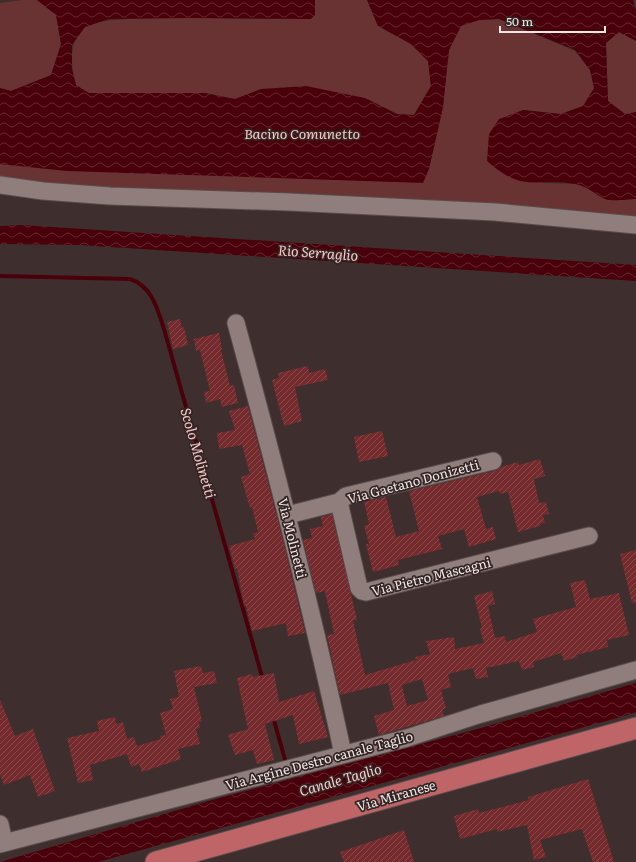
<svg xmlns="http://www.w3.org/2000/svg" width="636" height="862" viewBox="0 0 636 862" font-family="Literata,serif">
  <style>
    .grass { fill: #6a3333 }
    .water { fill: url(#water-waves) }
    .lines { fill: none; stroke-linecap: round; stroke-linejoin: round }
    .stream { stroke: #4a000a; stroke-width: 4 }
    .building { fill: url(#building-hatch); fill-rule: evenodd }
    .minor-casing { stroke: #594d4c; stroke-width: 19 }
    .major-casing { stroke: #594d4c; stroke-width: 23 }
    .minor { stroke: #907e7d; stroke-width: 17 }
    .major { stroke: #bf6467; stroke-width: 21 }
    .labels { text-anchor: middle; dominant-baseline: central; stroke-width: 3.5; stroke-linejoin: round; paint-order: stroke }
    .street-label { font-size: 13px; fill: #f0e6e6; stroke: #332524 }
    .water-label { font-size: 14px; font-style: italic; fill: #f8c8c6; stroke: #332524 }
  </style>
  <defs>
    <pattern id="water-waves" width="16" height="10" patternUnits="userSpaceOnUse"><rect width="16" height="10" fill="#4a000a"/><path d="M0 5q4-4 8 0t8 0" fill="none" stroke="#64252e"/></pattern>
    <pattern id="building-hatch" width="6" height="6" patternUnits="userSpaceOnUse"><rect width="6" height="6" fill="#752a2d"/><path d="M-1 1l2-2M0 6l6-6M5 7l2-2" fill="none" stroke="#89494b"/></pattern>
  </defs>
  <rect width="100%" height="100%" fill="#3e2f2e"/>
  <path class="grass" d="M22,0H37L56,15L61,44L51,75L11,91L0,88V3Z
    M315,0H367L378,26L411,44L428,61L431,86L414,115L397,114L365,98L261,89L235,99L205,93H88L76,85C71,66 68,43 84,28C103,12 235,20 266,19C282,19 298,16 315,15Z
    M499,19L575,51L590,70L594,88L583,106L561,114L523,110L542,183L575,184L588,188L606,199H636V220L0,181V164L67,171L429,169L443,107L449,50L461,26L479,20Z
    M619,32L636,41V112L625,114L608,101L606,43Z"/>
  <path class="water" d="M37,0H315V15L311,19L189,18L109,19L85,27L72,45V69L76,85L89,93H205L235,99L261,89L306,86L365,98L397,114L414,115L431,86L428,61L411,44L378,26L367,0H633L636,12V41L619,32L606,43L608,101L625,114L636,112V199C628,199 613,202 605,199C595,195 588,186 575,184C534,178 523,193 487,161L489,134L499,119L523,110L561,114L583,106L594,88L590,70L575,50L499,19L479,20L461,26L449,50L443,107L429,169L423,183L67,171L0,164V88L11,91L51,75L61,44L56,15Z
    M22,225L636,265V281L79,245L0,244V226Z
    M636,683V712L621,717L98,862H0L212,800L481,728Z"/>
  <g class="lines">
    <path class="stream" d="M0,276L130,279C152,286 158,310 164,329L263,680
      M273,717L286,763"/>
  </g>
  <path class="building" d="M180,319L182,328L184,327L188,345L173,349L167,322Z
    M219,333L222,349L221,350L230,386L234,385L238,403L222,407L220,399L206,403L204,392L210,391L200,350L196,351L194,339Z
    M308,366L309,373L325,369L328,380L295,387L302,421L284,426L272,380L279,378L278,373Z
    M248,406L283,540L305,633L288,636L286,623L252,631L246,606H244L237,568L235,569L229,546L255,539L253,533L258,532L252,507L250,508L241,477L250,474L242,445L219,449L217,433L235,430L229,411Z
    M382,431L388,456L359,462L354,437Z
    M540,459L545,476L534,479L539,503L546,502L549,514L543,515L545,523L540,524V526L518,532L508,492L500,494L499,491L477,497L486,529L493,527L496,539L469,547L464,529L438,536L442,549L398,560L399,565L373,572L366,544H369L364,526L369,524L364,502L386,497L396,537L419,531L409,491L495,471L501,467L518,462L519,465Z
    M332,514L357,620H353L365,675L416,660L415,657L430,654L426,641L454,637L455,649L484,643L480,629L482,628L474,596L492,591L495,604L488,606L495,638L505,636L506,642L537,632L533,619L576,607L570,583L585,580L590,599L619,593L629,635L607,640L608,647L576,655L577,657L564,661L561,653L533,662L534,667L522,670L519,661L486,668L488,677L476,679L473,668L448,674L451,687L441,690L446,708L442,710L444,716L379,735L374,716L394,710L388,683L340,695L327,635L334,634L325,591L316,593L303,540L312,538L310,529L323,526L321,517ZM422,679L428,700L407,706L402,685Z
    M636,550V602L632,603L620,554Z
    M201,666L203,673L214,671L217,683L194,687L202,721L199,722L200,728L196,729L200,744L178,749L181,759L142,772L139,764L131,767L127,754L90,765L93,780L78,783L67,738L99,731L97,721L115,717L116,724L123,722L127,739L134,737L137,746L161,739L160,736L166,735L160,713L173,709L170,699L179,697L174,671Z
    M274,673L279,702L314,691L328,737L299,744L293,715L265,724L274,760L257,764L253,750L235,755L228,735L248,729L237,678L252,674L253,677Z
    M0,700L15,736L33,729L55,791L38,797L30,775L4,785L0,774Z
    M588,779L614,862H593L582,829L540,840L546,857L534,860L527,825L497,832V829L460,839L454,816L478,809L479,813L529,800L528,797Z
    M404,830L414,862H344L340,852Z"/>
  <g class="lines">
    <defs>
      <path id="minor" d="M0,185L43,191L110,196L289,202L495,212L636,225
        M236,323C275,466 312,609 343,754
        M339,502L359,588L362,591L366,592L589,536
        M288,515L339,502L346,496L493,461
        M0,824L4,843
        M0,844L407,738L481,714L636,670"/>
      <path id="major" d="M156,862L636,728"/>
    </defs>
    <use href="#minor" class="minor-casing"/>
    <use href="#major" class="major-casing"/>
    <use href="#minor" class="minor"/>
    <use href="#major" class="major"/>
  </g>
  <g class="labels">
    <g class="street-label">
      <text transform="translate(413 481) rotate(-15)">Via Gaetano Donizetti</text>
      <text transform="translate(293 538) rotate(76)">Via Molinetti</text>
      <text transform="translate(431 576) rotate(-14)">Via Pietro Mascagni</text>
      <text transform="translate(319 760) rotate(-15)">Via Argine Destro canale Taglio</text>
      <text transform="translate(396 795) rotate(-16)">Via Miranese</text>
    </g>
    <g class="water-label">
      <text x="302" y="133">Bacino Comunetto</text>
      <text transform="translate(318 252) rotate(4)">Rio Serraglio</text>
      <text transform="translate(199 453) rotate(74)">Scolo Molinetti</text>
      <text transform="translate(340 779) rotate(-16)">Canale Taglio</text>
    </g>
  </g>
  <path d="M500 26v6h105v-6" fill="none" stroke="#f0e6e6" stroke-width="2"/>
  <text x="506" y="26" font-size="12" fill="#f0e6e6" stroke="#332524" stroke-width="3" paint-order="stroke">50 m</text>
</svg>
